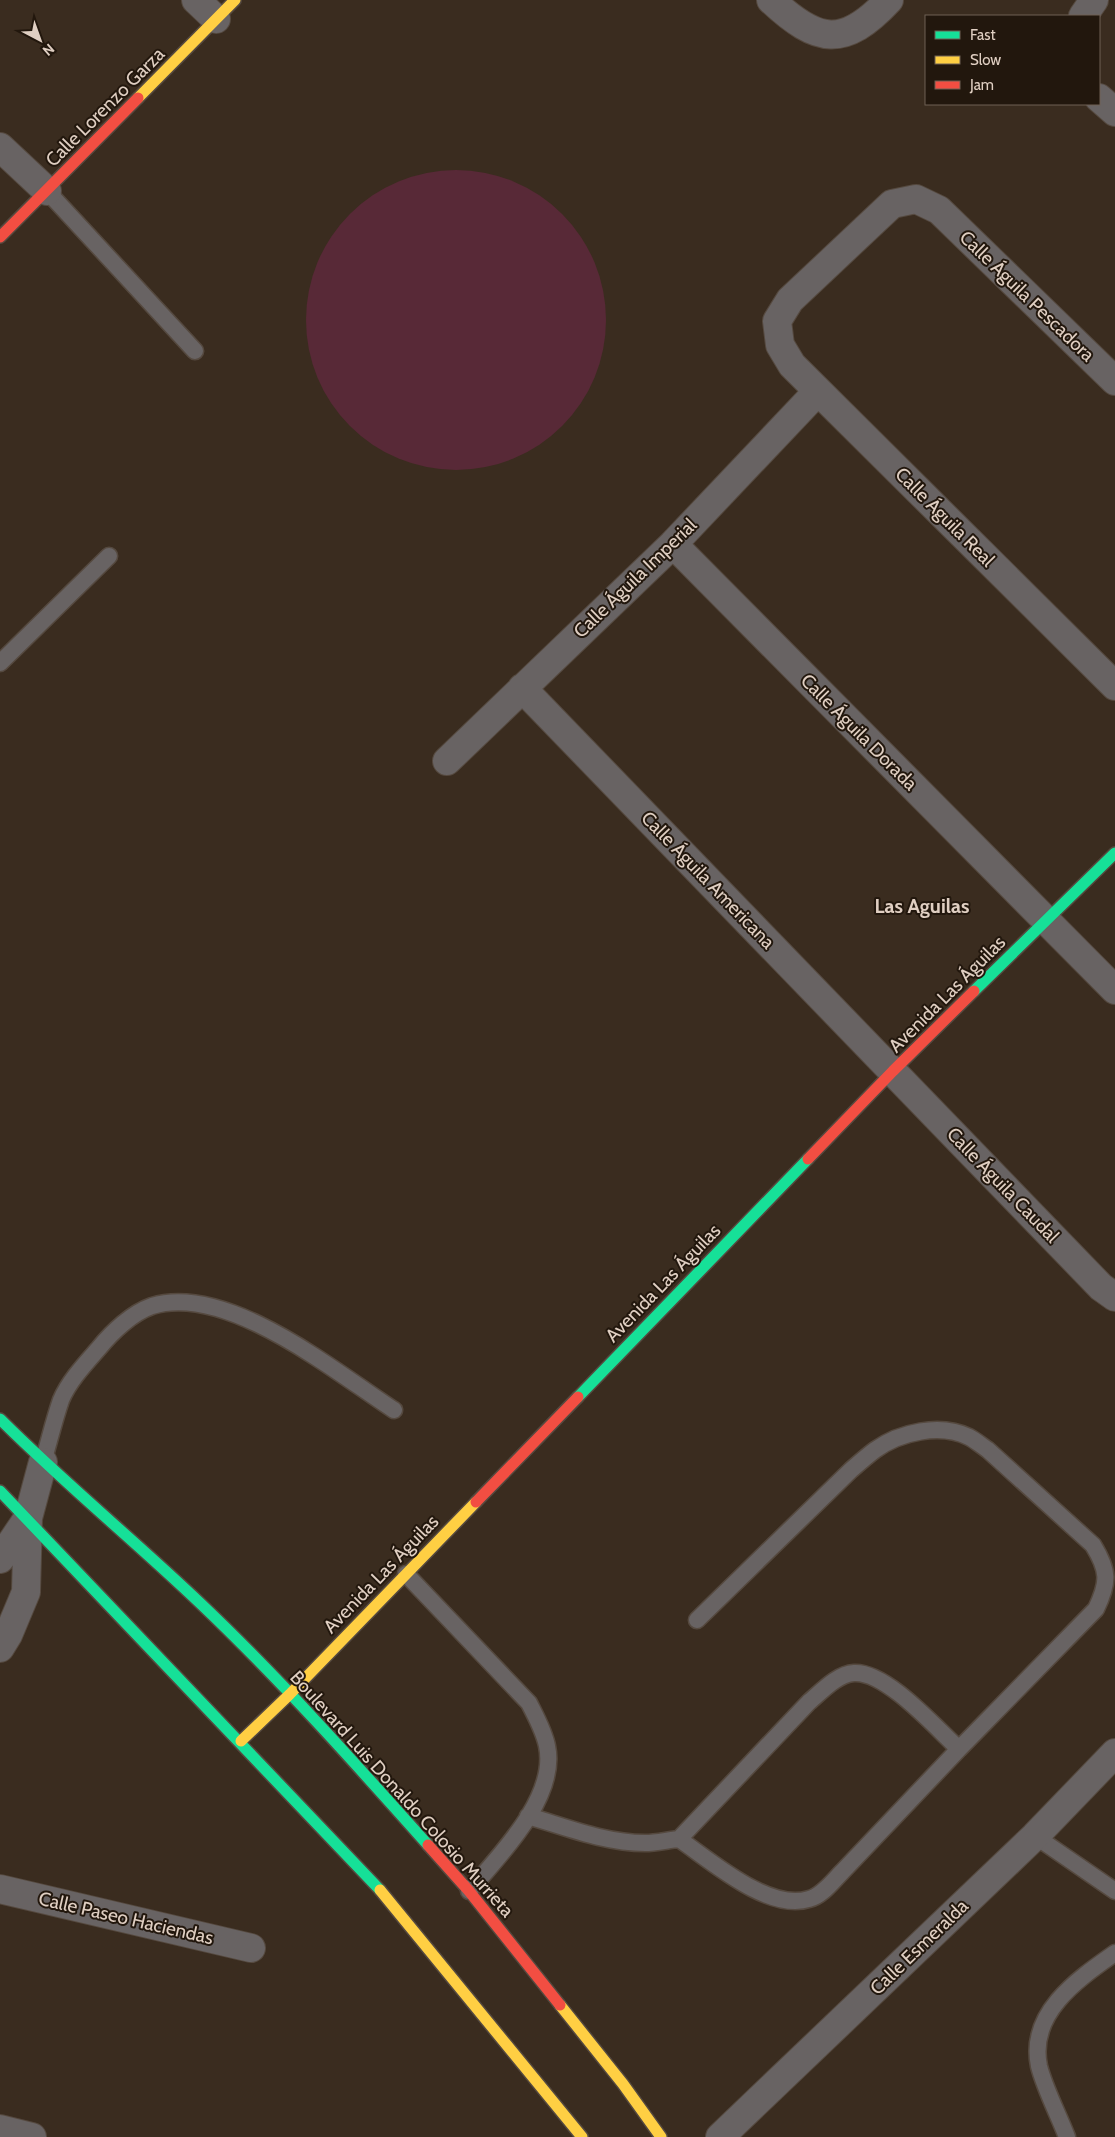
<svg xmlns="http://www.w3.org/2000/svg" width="1115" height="2137" viewBox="0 0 1115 2137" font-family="Cabin,sans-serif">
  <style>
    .green { fill: #582937 }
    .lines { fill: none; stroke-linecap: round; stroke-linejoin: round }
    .lane-casing { stroke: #55493f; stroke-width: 19 }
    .street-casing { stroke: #55493f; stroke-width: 30 }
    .fast-casing { stroke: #55493f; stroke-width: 14 }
    .slow-casing { stroke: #55493f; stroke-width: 14 }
    .jam-casing { stroke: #55493f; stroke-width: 14 }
    .lane { stroke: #686363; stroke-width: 16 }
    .street { stroke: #686363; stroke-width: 28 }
    .fast { stroke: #16e098; stroke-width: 11 }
    .slow { stroke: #ffcf43; stroke-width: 11 }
    .jam { stroke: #f24e42; stroke-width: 11 }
    .labels { text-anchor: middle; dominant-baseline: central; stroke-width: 4; stroke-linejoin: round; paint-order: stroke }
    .street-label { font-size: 19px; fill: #e0cfc2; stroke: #22170d }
    .neighbourhood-label { font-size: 20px; font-weight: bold; fill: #e0cfc2; stroke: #22170d }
  </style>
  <rect width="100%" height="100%" fill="#3a2c1f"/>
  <path class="green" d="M306 320a150 150 0 1 1 300 0a150 150 0 1 1-300 0Z"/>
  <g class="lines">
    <defs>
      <path id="lane" d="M47,191L195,351
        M0,663L109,556
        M43,1462C49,1442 54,1420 61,1400C69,1381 85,1364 99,1348C112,1332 132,1313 152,1306C227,1283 334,1371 394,1410
        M406,1574L529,1703C536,1717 544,1731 547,1746C558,1797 499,1856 469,1891
        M528,1816C566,1827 605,1843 645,1843C656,1843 668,1840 679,1839L809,1702C821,1692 837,1674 854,1673C886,1671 935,1727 959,1749L1096,1609C1109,1582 1109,1571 1093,1545L988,1450C982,1446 975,1440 969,1437C940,1423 900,1432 875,1450C867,1456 859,1463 851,1470L697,1620
        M1035,1836L1115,1891
        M679,1839C711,1861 769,1912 809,1899C822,1896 833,1881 842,1872L959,1749
        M1067,2137C1059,2116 1044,2087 1039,2066C1028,2013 1078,1979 1115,1953"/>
      <path id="street" d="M196,0L216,19
        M771,0C818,44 844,48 889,0
        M1083,16L1094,0
        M1099,98L1115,112
        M0,147L47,191
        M1115,381L939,210L916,199L892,204L790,300L777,321L780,345L792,365L1115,686
        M673,544L1115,990
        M522,688L1101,1287L1115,1297
        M447,761L673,544L818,391
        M0,1559L28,1518
        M0,1648L8,1635L26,1592L28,1518L43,1462
        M0,1889L251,1948
        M0,2129L32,2137
        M720,2137L1035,1836L1115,1753"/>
      <path id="fast" d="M974,991L1115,853
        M578,1397L808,1159
        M0,1419C64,1483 134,1540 200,1603C280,1679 354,1762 428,1845
        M0,1491L380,1890"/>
      <path id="slow" d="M138,98L235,0
        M241,1741L290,1694L476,1502
        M380,1890L582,2137
        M560,2005L623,2084L661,2137"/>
      <path id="jam" d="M0,237L138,98
        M808,1159L893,1071L974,991
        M476,1502L578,1397
        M428,1845L469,1891L560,2005"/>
    </defs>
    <use href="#lane" class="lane-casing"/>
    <use href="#street" class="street-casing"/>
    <use href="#fast" class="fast-casing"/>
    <use href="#slow" class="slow-casing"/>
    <use href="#jam" class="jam-casing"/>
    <use href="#lane" class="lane"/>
    <use href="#street" class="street"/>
    <use href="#fast" class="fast"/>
    <use href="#slow" class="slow"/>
    <use href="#jam" class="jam"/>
  </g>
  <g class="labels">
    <g class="street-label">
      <text transform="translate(105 107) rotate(-45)">Calle Lorenzo Garza</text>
      <text transform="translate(1027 296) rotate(44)">Calle Águila Pescadora</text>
      <text transform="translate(945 517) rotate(45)">Calle Águila Real</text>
      <text transform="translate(635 578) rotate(-44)">Calle Águila Imperial</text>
      <text transform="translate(859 732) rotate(45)">Calle Águila Dorada</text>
      <text transform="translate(708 880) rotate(46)">Calle Águila Americana</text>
      <text transform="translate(947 994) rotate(-45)">Avenida Las Águilas</text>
      <text transform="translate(1003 1185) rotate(46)">Calle Águila Caudal</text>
      <text transform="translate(663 1283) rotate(-46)">Avenida Las Águilas</text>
      <text transform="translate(381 1574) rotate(-46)">Avenida Las Águilas</text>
      <text transform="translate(402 1794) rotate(48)">Boulevard Luis Donaldo Colosio Murrieta</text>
      <text transform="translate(126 1918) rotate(13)">Calle Paseo Haciendas</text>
      <text transform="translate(919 1947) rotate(-44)">Calle Esmeralda</text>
    </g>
    <g class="neighbourhood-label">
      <text x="922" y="906">Las Aguilas</text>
    </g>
  </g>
  <rect x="925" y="15" width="175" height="90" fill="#22170d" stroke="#6e6155"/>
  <rect x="935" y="31" width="25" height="8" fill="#16e098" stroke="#6e6155"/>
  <text x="970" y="40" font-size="15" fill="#e0cfc2">Fast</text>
  <rect x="935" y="56" width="25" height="8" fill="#ffcf43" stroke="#6e6155"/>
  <text x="970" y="65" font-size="15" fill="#e0cfc2">Slow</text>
  <rect x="935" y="81" width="25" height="8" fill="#f24e42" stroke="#6e6155"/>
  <text x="970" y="90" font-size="15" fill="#e0cfc2">Jam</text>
  <g transform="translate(40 40) rotate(139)" stroke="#22170d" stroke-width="4" paint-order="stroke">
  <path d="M0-4L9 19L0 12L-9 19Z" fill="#e0cfc2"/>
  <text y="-8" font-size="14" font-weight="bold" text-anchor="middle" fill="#e0cfc2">N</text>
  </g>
</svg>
